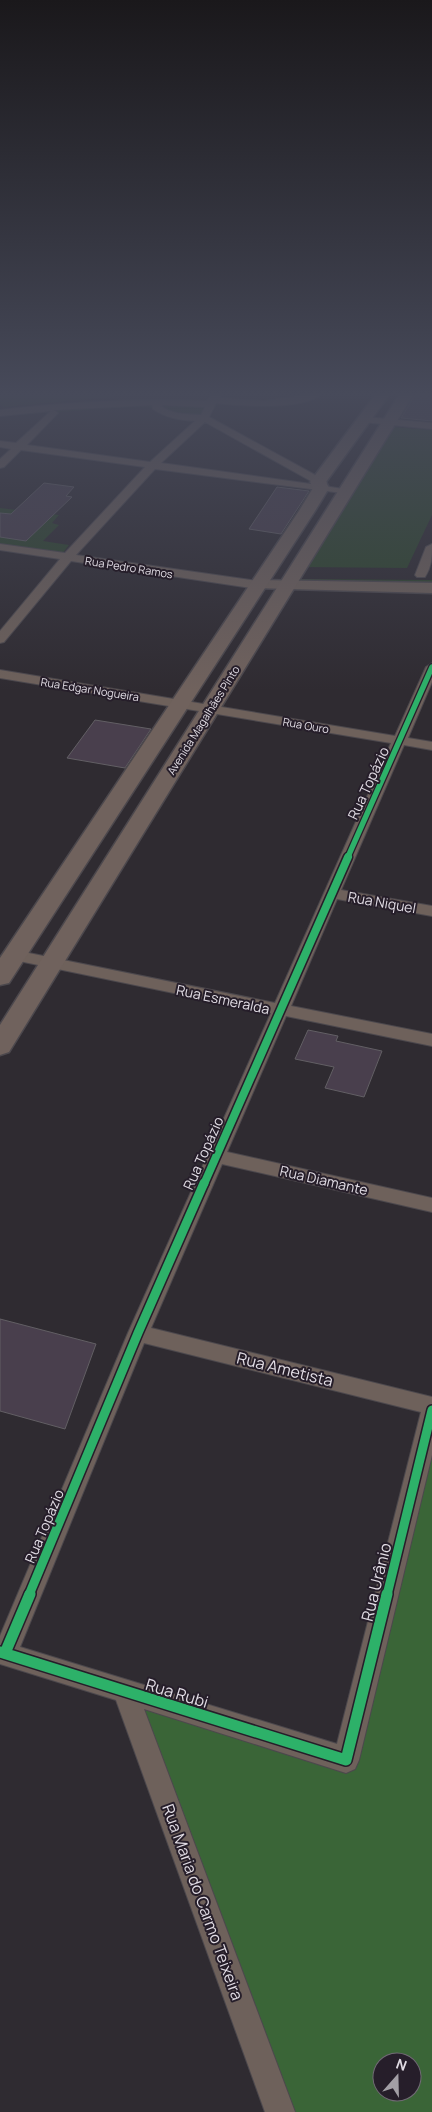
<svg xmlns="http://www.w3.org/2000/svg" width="432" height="2112" viewBox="0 0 432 2112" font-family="Manrope,sans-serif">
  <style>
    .green { fill: #2e452c }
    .forest { fill: #3a6537; fill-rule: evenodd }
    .building { fill: #493f4d; stroke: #625f64 }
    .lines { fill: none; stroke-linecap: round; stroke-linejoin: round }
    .minor-casing { stroke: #4c484d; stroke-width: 2 }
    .tertiary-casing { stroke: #4c484d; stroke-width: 3 }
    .secondary-casing { stroke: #4c484d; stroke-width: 3 }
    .minor { fill: #6e615b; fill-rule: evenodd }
    .tertiary { fill: #6e615b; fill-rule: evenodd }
    .secondary { fill: #70625d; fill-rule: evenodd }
    .cycleway-far3-casing { stroke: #261e2a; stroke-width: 8 }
    .cycleway-far2-casing { stroke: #261e2a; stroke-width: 11 }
    .cycleway-far1-casing { stroke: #261e2a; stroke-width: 12 }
    .cycleway-casing { stroke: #261e2a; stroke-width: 14 }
    .cycleway-far3 { stroke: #2db169; stroke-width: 5.5 }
    .cycleway-far2 { stroke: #2db169; stroke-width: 8 }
    .cycleway-far1 { stroke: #2db169; stroke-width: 9 }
    .cycleway { stroke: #2db169; stroke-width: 11 }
    .labels { text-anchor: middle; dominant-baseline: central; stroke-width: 4; stroke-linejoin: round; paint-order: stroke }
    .far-street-label { font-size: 11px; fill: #e2dde5; stroke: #261e2a }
    .street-label { font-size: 14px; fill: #e2dde5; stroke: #261e2a }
    .near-street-label { font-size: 16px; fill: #e2dde5; stroke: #261e2a }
  </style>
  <rect width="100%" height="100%" fill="#2f2b31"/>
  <path class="green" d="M0,395H130L4,407L0,404Z
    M160,402L210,404L204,418L162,412Z
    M157,403L159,410L148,407H130L17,415L9,412Z
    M393,427L432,430V515L407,568L298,567Z
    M0,508L59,515L52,523L59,525L43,541L69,545L62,554L0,544Z
    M301,579L432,580V585L299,584Z"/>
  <path class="forest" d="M432,1411V2112H283L125,1691L346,1760ZM382,2062H412V2092H382Z"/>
  <path class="building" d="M415,395H432V421L401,418Z
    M44,483L74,487L66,496L72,497L26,541L0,537V513L11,514Z
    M277,487L309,491L281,534L249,529Z
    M95,720L151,729L125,768L67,758Z
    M308,1030L338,1036L336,1041L382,1051L364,1097L325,1088L334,1067L295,1059Z
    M0,1319L96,1344L65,1429L0,1411Z"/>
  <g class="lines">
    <defs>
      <path id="minor" d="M211,395H221L219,398L264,401L305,395H320C303,410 239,406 216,403L209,417L326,481L327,483L324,486L350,490L351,492L350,494L155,469L76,555L258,581L262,582L264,585L262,588L258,589L71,561L4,642L0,643V631L60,559L0,550V544L65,553L145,467L21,450L4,467L0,468V459L11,449L0,447V441L16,443L51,411L0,416V410C69,402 138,398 207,401ZM152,405L153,409C166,418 180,420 195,421L150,462L27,445L56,415L58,413L54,410ZM163,405L205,407L201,415C187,414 173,415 161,406ZM205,422L318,485L161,463Z
        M365,417L432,423V429L362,422V418Z
        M432,544C432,556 432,566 425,577H417L415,575L426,547Z
        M432,663V682L408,738L432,742V750L404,745L341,890L432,906V916L337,899L291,1006L432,1034V1046L286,1016L227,1152L432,1198V1212L222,1164L151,1328L432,1397V1455L359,1760L355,1769L346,1773L144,1709L295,2112H265L116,1700L0,1664V1636L128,1333L271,1013L14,960L8,959L6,955L8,951L14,950L275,1003L391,743L0,678V670L395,736L426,667ZM144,1343L421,1412L337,1744L20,1647Z"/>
      <path id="tertiary" d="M258,580L432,583V593L253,588L250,585L253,582Z"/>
      <path id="secondary" d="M375,395H389L326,482L329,488L315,511L9,983L0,985V958L299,511L313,488L310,482Z
        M399,395H413L9,1052L0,1055V1025Z"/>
    </defs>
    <use href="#minor" class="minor-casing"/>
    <use href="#tertiary" class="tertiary-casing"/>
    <use href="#secondary" class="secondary-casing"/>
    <use href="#minor" class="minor"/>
    <use href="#tertiary" class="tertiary"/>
    <use href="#secondary" class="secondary"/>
    <defs>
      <path id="cycleway-far3" d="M347,859L432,667"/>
      <path id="cycleway-far2" d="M204,1184L348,857"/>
      <path id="cycleway-far1" d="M29,1595L138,1333L204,1183
        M387,1595L432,1410"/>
      <path id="cycleway" d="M0,1652L346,1760L387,1594
        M5,1653L30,1594"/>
    </defs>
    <use href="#cycleway-far3" class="cycleway-far3-casing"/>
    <use href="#cycleway-far2" class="cycleway-far2-casing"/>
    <use href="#cycleway-far1" class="cycleway-far1-casing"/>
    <use href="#cycleway" class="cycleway-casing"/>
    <use href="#cycleway-far3" class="cycleway-far3"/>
    <use href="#cycleway-far2" class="cycleway-far2"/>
    <use href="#cycleway-far1" class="cycleway-far1"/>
    <use href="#cycleway" class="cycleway"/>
  </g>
  <linearGradient id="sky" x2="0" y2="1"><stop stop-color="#1a181b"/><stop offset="0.57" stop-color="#474a5a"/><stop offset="1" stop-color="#474a5a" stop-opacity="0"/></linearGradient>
  <rect width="432" height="691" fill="url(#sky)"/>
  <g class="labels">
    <g class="far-street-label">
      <text transform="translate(129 567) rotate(9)">Rua Pedro Ramos</text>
      <text transform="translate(90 689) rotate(9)">Rua Edgar Nogueira</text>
      <text transform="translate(203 720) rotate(-58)">Avenida Magalhães Pinto</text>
      <text transform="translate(306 725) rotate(10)">Rua Ouro</text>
    </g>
    <g class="street-label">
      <text transform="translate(368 783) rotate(-65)">Rua Topázio</text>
      <text transform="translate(382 902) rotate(10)">Rua Niquel</text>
      <text transform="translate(223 999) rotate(12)">Rua Esmeralda</text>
      <text transform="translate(203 1153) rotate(-66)">Rua Topázio</text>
      <text transform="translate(324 1180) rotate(13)">Rua Diamante</text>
      <text transform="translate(44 1526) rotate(-67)">Rua Topázio</text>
    </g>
    <g class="near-street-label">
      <text transform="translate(285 1369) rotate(14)">Rua Ametista</text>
      <text transform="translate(376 1582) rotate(-76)">Rua Urânio</text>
      <text transform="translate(177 1693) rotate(17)">Rua Rubi</text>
      <text transform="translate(203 1902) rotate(70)">Rua Maria do Carmo Teixeira</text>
    </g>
  </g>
  <g transform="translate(397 2077) rotate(20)"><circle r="24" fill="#261e2a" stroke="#716a75"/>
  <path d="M0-4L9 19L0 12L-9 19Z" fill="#a39fa6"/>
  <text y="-8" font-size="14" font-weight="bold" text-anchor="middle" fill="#e2dde5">N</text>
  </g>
</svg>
